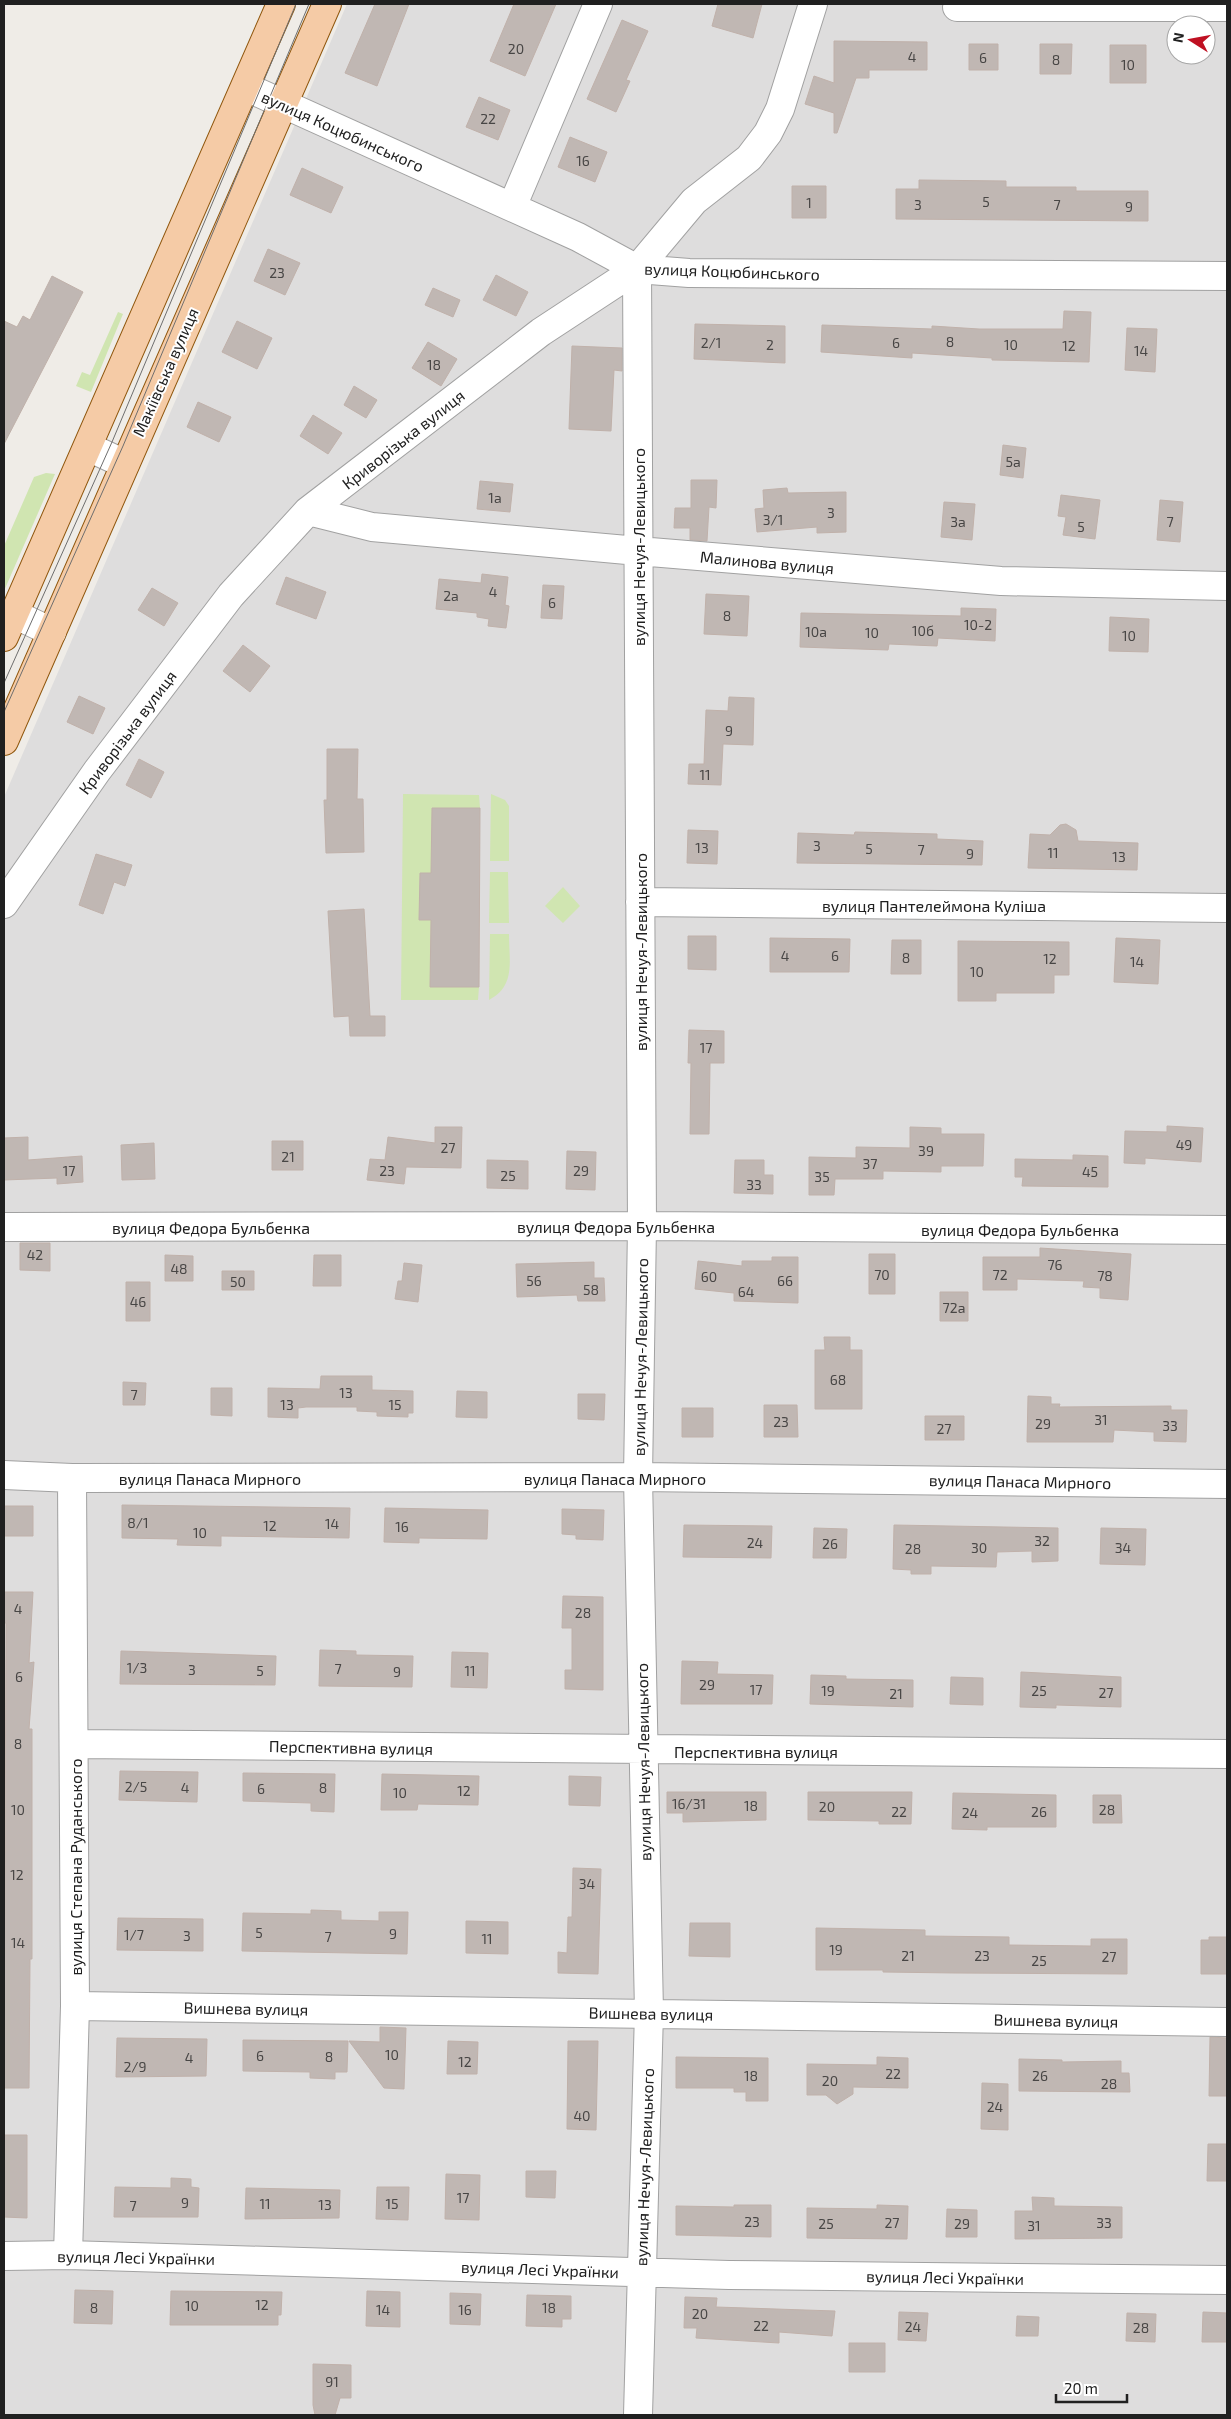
<svg xmlns="http://www.w3.org/2000/svg" width="1231" height="2419" viewBox="0 0 1231 2419" font-family="'Exo 2',sans-serif">
  <style>
    .residential { fill: #dedddd; fill-rule: evenodd }
    .grass { fill: #d0e5b1 }
    .building { fill: #c0b7b3; stroke: #c0b1aa }
    .lines { fill: none; stroke-linecap: round; stroke-linejoin: round }
    .minor-casing { stroke: #a1a1a1; stroke-width: 30 }
    .major-casing { stroke: #8f560c; stroke-width: 30 }
    .minor { stroke: #fff; stroke-width: 28 }
    .major { stroke: #f5cba6; stroke-width: 28 }
    .tram { stroke: #6e6e6e; stroke-width: 1 }
    .labels { text-anchor: middle; dominant-baseline: central; stroke-width: 4; stroke-linejoin: round; paint-order: stroke }
    .number-label { font-size: 14px; fill: #484645 }
    .street-label { font-size: 16px; fill: #202020; stroke: #fff }
  </style>
  <rect width="100%" height="100%" fill="#efece7"/>
  <path class="residential" d="M347,4H1227V2415H4V797ZM1176,25H1206V55H1176Z"/>
  <path class="grass" d="M118,312L123,314L91,392L76,386L82,372L90,375Z
    M46,473L55,474L4,591V546L34,477Z
    M403,794L479,795L480,808H432L431,873H420L419,919L431,920L430,986L479,987L478,1000H401Z
    M491,794L505,800L509,806V861H490Z
    M490,872H508L509,923H489Z
    M563,887L580,906L563,923L545,906Z
    M490,934H509C509,961 516,986 489,1000Z"/>
  <path class="building" d="M375,4H409L377,86L345,73Z
    M514,4H556L525,76L490,61Z
    M718,4H762L753,38L712,26Z
    M622,20L648,31L626,80L630,81L616,112L587,99Z
    M834,41L927,42V70H869V78H856L837,133H834V113L805,104L814,76L834,83Z
    M969,44H998V70H969Z
    M1040,44H1072L1071,74H1040Z
    M1110,45H1146V83H1110Z
    M479,97L510,110L498,140L466,127Z
    M570,137L607,152L595,182L558,167Z
    M302,168L343,187L331,213L290,195Z
    M919,180L1006,181V187H1076V191H1148V221L896,219V189H919Z
    M792,186H826V218H792Z
    M268,249L300,263L285,295L254,281Z
    M496,275L528,292L516,316L483,300Z
    M52,276L83,292L4,444V321L17,327L23,316L30,320Z
    M433,288L460,300L453,317L425,305Z
    M1064,311L1091,312L1089,362L992,360V358L912,353V358L821,352L822,325L932,329V326L979,329H1063Z
    M237,321L272,338L257,369L222,352Z
    M695,324L785,326V363L694,359Z
    M1127,328L1157,329L1155,372L1125,370Z
    M428,342L457,359L441,386L412,368Z
    M572,346L622,348V371L614,370L611,431L569,429Z
    M354,386L377,400L366,418L344,405Z
    M198,402L231,417L219,442L187,427Z
    M313,415L342,433L328,454L300,436Z
    M1003,445L1026,448L1023,478L1000,475Z
    M691,480H717L716,508L709,507L707,541L690,540V528H674L675,508H691Z
    M480,481L513,484L510,512L477,509Z
    M787,488L788,493L846,492V532L817,533V527L757,532L755,509L764,508L763,490Z
    M1061,495L1100,500L1095,539L1063,535L1066,517L1058,516Z
    M1160,500L1183,502L1180,542L1157,540Z
    M944,502L975,504L972,540L941,537Z
    M482,574L508,577L505,605L509,606L506,628L488,626L489,619L477,617V613L436,609L439,579L481,583Z
    M286,577L326,592L316,619L276,604Z
    M543,585L564,586L562,619L541,618Z
    M152,588L178,603L164,626L138,610Z
    M706,594L749,596L747,636L704,634Z
    M961,608L996,609L995,641L938,638L937,646L889,644L888,650L800,647L801,613L961,616Z
    M1110,617L1149,619L1148,652L1109,651Z
    M243,645L270,666L250,692L223,671Z
    M79,696L105,708L93,734L67,722Z
    M729,697L754,698L753,745L723,744L721,785L688,784L689,764H704L706,710L728,711Z
    M327,749H358L357,799H363L364,852L326,853L324,800H327Z
    M139,759L164,772L151,798L126,785Z
    M432,808H480L479,987H430L431,920H419L420,873H431Z
    M1066,824L1076,830L1078,841L1138,843L1137,870L1028,868L1030,834L1050,835L1060,825Z
    M688,830L718,831L717,864L687,863Z
    M855,832L937,834V839L983,841L982,865L797,863L798,833L854,835Z
    M96,854L132,865L125,886L114,882L103,914L79,905Z
    M364,909L370,1016H385V1036H350L349,1016L334,1017L328,911Z
    M688,936H716V970L688,969Z
    M770,938L850,939L849,972H770Z
    M1116,938L1160,940L1158,984L1114,982Z
    M892,940H921V974H891Z
    M958,941L1069,942V975H1054V993H996V1001H958Z
    M689,1030L724,1031V1063H710L709,1134H690L691,1063H688Z
    M1167,1126L1203,1128L1201,1162L1145,1158V1164L1124,1163L1125,1131L1167,1132Z
    M435,1127H462L461,1168L406,1167L404,1184L367,1180L370,1159L385,1160L388,1137L435,1143Z
    M910,1127L941,1128V1134H984L983,1166H941V1172L883,1171V1179H835L834,1195H809V1157L856,1158V1147L910,1148Z
    M28,1137V1160L82,1156L83,1182L57,1184V1178L4,1180V1138Z
    M272,1141H303V1170H272Z
    M154,1143L155,1179L122,1180L121,1145Z
    M567,1151L596,1152L595,1190L566,1189Z
    M1073,1155L1108,1156V1187L1022,1186L1023,1177H1015V1159L1073,1160Z
    M487,1160L528,1161V1189L487,1188Z
    M735,1160H764V1175H773V1194L734,1193Z
    M20,1243H50V1271L20,1270Z
    M1040,1248L1131,1254L1128,1300L1100,1298V1288L1083,1287L1084,1281L1017,1279V1290H983V1257H1040Z
    M869,1254H895V1294H869Z
    M165,1255L193,1256V1281H165Z
    M314,1255H341V1286H313Z
    M772,1257H798V1303L734,1301V1293L695,1289L698,1261L742,1266V1261H772Z
    M594,1262V1278H604L605,1301H578L577,1295L517,1297L516,1264Z
    M404,1263L422,1265L418,1302L395,1299L398,1281H402Z
    M222,1271H254V1290H222Z
    M126,1282H150V1321H126Z
    M940,1292H968V1321H940Z
    M824,1337H850V1350H862V1409H815V1350H825Z
    M321,1376H372V1390L413,1391V1413H408V1417L377,1416V1412L357,1411V1407H306L298,1408V1418L268,1417V1388L320,1389Z
    M123,1382L146,1383L145,1405H123Z
    M211,1388H232V1416L211,1415Z
    M457,1391L487,1392V1418L456,1417Z
    M578,1394H605L604,1420L578,1419Z
    M1028,1396L1051,1397V1404H1060L1059,1407L1171,1406V1410H1187L1186,1442L1154,1441V1432L1114,1430L1113,1442H1027Z
    M764,1405H797L798,1437H764Z
    M682,1408H713V1437H682Z
    M925,1416H964V1440H925Z
    M122,1505L350,1508L349,1538L221,1536V1546L177,1545L178,1539L122,1538Z
    M4,1506H33V1536H4Z
    M385,1508L488,1510L487,1539L419,1538V1543L384,1542Z
    M562,1509L604,1510L603,1540L576,1539V1535L562,1534Z
    M684,1525L772,1526L771,1558L683,1557Z
    M894,1525L1058,1528V1561L1032,1562V1551L997,1552L996,1567L931,1566V1574H911V1570L893,1569Z
    M814,1528L847,1529L846,1558H813Z
    M1101,1528L1146,1529L1145,1565L1100,1564Z
    M4,1592H33L29,1663L34,1662L29,1729H32V1959H30L29,2088H4L6,1623H4Z
    M563,1596L603,1597V1690L565,1689V1670H572V1628H562Z
    M320,1650L356,1651V1655L413,1656L412,1687L319,1686Z
    M121,1651L276,1656L275,1685L120,1684Z
    M452,1652L488,1653L487,1688L451,1687Z
    M682,1661L718,1662L717,1674L773,1675L772,1704H681Z
    M1021,1672L1121,1677V1707L1056,1705V1708L1020,1707Z
    M811,1675L846,1676V1679L913,1680V1707L810,1704Z
    M951,1677L983,1678V1705L950,1704Z
    M120,1771L198,1772L197,1802L119,1800Z
    M243,1773L335,1774L334,1812L311,1811V1803L243,1801Z
    M382,1774L479,1776L478,1805L418,1804L417,1810H381Z
    M569,1776L601,1777L600,1806L569,1805Z
    M667,1792H766V1820L683,1822V1813H667Z
    M808,1792H912L911,1824H879V1821L808,1820Z
    M953,1793L1056,1795V1827H987V1830L952,1829Z
    M1093,1795H1121L1122,1823H1093Z
    M573,1868L601,1869L598,1974L558,1973V1952L567,1953L568,1917H572Z
    M311,1910L341,1911V1920L379,1921V1912H408L407,1954L242,1951L243,1913L311,1914Z
    M118,1918L203,1919V1951L117,1950Z
    M466,1921L508,1922V1954L466,1953Z
    M690,1923H730V1957L689,1956Z
    M816,1928L925,1930V1936L1009,1937V1945L1091,1946V1939H1127V1974L955,1973L883,1972V1970H816Z
    M1209,1937H1227V1974H1201V1940H1209Z
    M380,2027L406,2028L404,2089L384,2088L349,2041L380,2042Z
    M1210,2037L1227,2038V2096H1209Z
    M117,2038L207,2039L206,2076L116,2077Z
    M243,2040L348,2041L347,2072H335V2079L310,2078V2072L243,2071Z
    M448,2041L478,2042L477,2074H447Z
    M568,2041H598L596,2130L567,2129Z
    M676,2057L768,2058V2101H746V2092H734V2088H676Z
    M877,2057L908,2058V2088L853,2087V2094L837,2104L826,2095H807V2064L877,2065Z
    M1019,2059L1062,2060V2062L1121,2061V2073H1129L1130,2092L1019,2091Z
    M982,2083L1008,2084V2130L981,2129Z
    M4,2135H27V2218L4,2217Z
    M1208,2144H1227V2181H1207Z
    M526,2171H556L555,2198L526,2197Z
    M446,2174L480,2175L479,2220L445,2219Z
    M171,2178L191,2179V2187L199,2188L198,2217H114L115,2187L171,2188Z
    M377,2187H409L408,2220L376,2219Z
    M246,2188L340,2190L339,2218L245,2219Z
    M1032,2197L1054,2198V2206L1122,2207V2238L1015,2239V2211H1033Z
    M734,2205H771V2237L676,2235V2206L734,2207Z
    M877,2205L908,2206L907,2239L807,2238V2208L877,2209Z
    M947,2209L977,2210V2237H946Z
    M75,2290L113,2291L112,2324L74,2323Z
    M171,2291L282,2292L281,2315H278V2325H170Z
    M367,2291L400,2292V2327L366,2326Z
    M450,2293L481,2294L480,2325L450,2324Z
    M527,2295L571,2296V2319H562V2327L526,2326Z
    M685,2297L717,2298L716,2307L835,2311L832,2336L779,2332V2343L696,2338L697,2328H684Z
    M899,2312L928,2313L926,2341L898,2340Z
    M1203,2312L1227,2313V2342H1202Z
    M1127,2313L1156,2314L1155,2342L1126,2341Z
    M1017,2316L1039,2317L1038,2336H1016Z
    M849,2343H885V2372H849Z
    M313,2364L351,2365V2398H340L335,2415H315L313,2405Z"/>
  <g class="lines">
    <defs>
      <path id="minor" d="M957,7H1227
        M246,87L578,237L637,269L689,273L1227,276
        M512,207L598,4
        M637,269L642,1226L638,1477L649,2012L638,2415
        M88,447L125,464
        M308,511L372,527L638,551L1001,581L1227,586
        M14,614L52,632
        M640,902L1227,908
        M4,904L97,771L231,595L308,511L541,332L637,269L694,201L749,158L768,133L780,109L813,4
        M4,1227L642,1226L1227,1230
        M4,1475L72,1478L638,1477L1227,1484
        M75,1744L1227,1754
        M75,2006L1227,2022
        M68,2255L75,2006L72,1478
        M4,2256L68,2255L729,2275L1227,2280"/>
      <path id="major" d="M4,637L281,4
        M4,741L327,4"/>
    </defs>
    <use href="#minor" class="minor-casing"/>
    <use href="#major" class="major-casing"/>
    <use href="#minor" class="minor"/>
    <use href="#major" class="major"/>
    <path class="tram" d="M4,683L112,442L296,4
      M4,712L123,446L309,4"/>
  </g>
  <g class="labels">
    <g class="number-label">
      <text x="516" y="48">20</text>
      <text x="912" y="56">4</text>
      <text x="983" y="57">6</text>
      <text x="1056" y="59">8</text>
      <text x="1128" y="64">10</text>
      <text x="488" y="118">22</text>
      <text x="583" y="160">16</text>
      <text x="986" y="201">5</text>
      <text x="809" y="202">1</text>
      <text x="918" y="204">3</text>
      <text x="1057" y="204">7</text>
      <text x="1129" y="206">9</text>
      <text x="277" y="272">23</text>
      <text x="950" y="341">8</text>
      <text x="711" y="342">2/1</text>
      <text x="896" y="342">6</text>
      <text x="770" y="344">2</text>
      <text x="1011" y="344">10</text>
      <text x="1069" y="345">12</text>
      <text x="1141" y="350">14</text>
      <text x="434" y="364">18</text>
      <text x="1013" y="461">5а</text>
      <text x="495" y="497">1а</text>
      <text x="831" y="512">3</text>
      <text x="773" y="519">3/1</text>
      <text x="958" y="521">3а</text>
      <text x="1170" y="521">7</text>
      <text x="1081" y="526">5</text>
      <text x="493" y="591">4</text>
      <text x="451" y="595">2а</text>
      <text x="552" y="602">6</text>
      <text x="727" y="615">8</text>
      <text x="978" y="624">10-2</text>
      <text x="923" y="630">10б</text>
      <text x="816" y="631">10а</text>
      <text x="872" y="632">10</text>
      <text x="1129" y="635">10</text>
      <text x="729" y="730">9</text>
      <text x="705" y="774">11</text>
      <text x="817" y="845">3</text>
      <text x="702" y="847">13</text>
      <text x="869" y="848">5</text>
      <text x="921" y="849">7</text>
      <text x="1053" y="852">11</text>
      <text x="970" y="853">9</text>
      <text x="1119" y="856">13</text>
      <text x="785" y="955">4</text>
      <text x="835" y="955">6</text>
      <text x="906" y="957">8</text>
      <text x="1050" y="958">12</text>
      <text x="1137" y="961">14</text>
      <text x="977" y="971">10</text>
      <text x="706" y="1047">17</text>
      <text x="1184" y="1144">49</text>
      <text x="448" y="1147">27</text>
      <text x="926" y="1150">39</text>
      <text x="288" y="1156">21</text>
      <text x="870" y="1163">37</text>
      <text x="69" y="1170">17</text>
      <text x="387" y="1170">23</text>
      <text x="581" y="1170">29</text>
      <text x="1090" y="1171">45</text>
      <text x="508" y="1175">25</text>
      <text x="822" y="1176">35</text>
      <text x="754" y="1184">33</text>
      <text x="35" y="1254">42</text>
      <text x="1055" y="1264">76</text>
      <text x="179" y="1268">48</text>
      <text x="882" y="1274">70</text>
      <text x="1000" y="1274">72</text>
      <text x="1105" y="1275">78</text>
      <text x="709" y="1276">60</text>
      <text x="534" y="1280">56</text>
      <text x="785" y="1280">66</text>
      <text x="238" y="1281">50</text>
      <text x="591" y="1289">58</text>
      <text x="746" y="1291">64</text>
      <text x="138" y="1301">46</text>
      <text x="954" y="1307">72а</text>
      <text x="838" y="1379">68</text>
      <text x="346" y="1392">13</text>
      <text x="134" y="1394">7</text>
      <text x="287" y="1404">13</text>
      <text x="395" y="1404">15</text>
      <text x="1101" y="1419">31</text>
      <text x="781" y="1421">23</text>
      <text x="1043" y="1423">29</text>
      <text x="1170" y="1425">33</text>
      <text x="944" y="1428">27</text>
      <text x="138" y="1522">8/1</text>
      <text x="332" y="1523">14</text>
      <text x="270" y="1525">12</text>
      <text x="402" y="1526">16</text>
      <text x="200" y="1532">10</text>
      <text x="1042" y="1540">32</text>
      <text x="755" y="1542">24</text>
      <text x="830" y="1543">26</text>
      <text x="979" y="1547">30</text>
      <text x="1123" y="1547">34</text>
      <text x="913" y="1548">28</text>
      <text x="18" y="1608">4</text>
      <text x="583" y="1612">28</text>
      <text x="137" y="1667">1/3</text>
      <text x="338" y="1668">7</text>
      <text x="192" y="1669">3</text>
      <text x="260" y="1670">5</text>
      <text x="470" y="1670">11</text>
      <text x="397" y="1671">9</text>
      <text x="19" y="1676">6</text>
      <text x="707" y="1684">29</text>
      <text x="756" y="1689">17</text>
      <text x="828" y="1690">19</text>
      <text x="1039" y="1690">25</text>
      <text x="1106" y="1692">27</text>
      <text x="896" y="1693">21</text>
      <text x="18" y="1743">8</text>
      <text x="136" y="1786">2/5</text>
      <text x="185" y="1787">4</text>
      <text x="323" y="1787">8</text>
      <text x="261" y="1788">6</text>
      <text x="464" y="1790">12</text>
      <text x="400" y="1792">10</text>
      <text x="689" y="1803">16/31</text>
      <text x="751" y="1805">18</text>
      <text x="827" y="1806">20</text>
      <text x="18" y="1809">10</text>
      <text x="1107" y="1809">28</text>
      <text x="899" y="1811">22</text>
      <text x="1039" y="1811">26</text>
      <text x="970" y="1812">24</text>
      <text x="17" y="1874">12</text>
      <text x="587" y="1883">34</text>
      <text x="259" y="1932">5</text>
      <text x="393" y="1933">9</text>
      <text x="134" y="1934">1/7</text>
      <text x="187" y="1935">3</text>
      <text x="328" y="1936">7</text>
      <text x="487" y="1938">11</text>
      <text x="18" y="1942">14</text>
      <text x="836" y="1949">19</text>
      <text x="908" y="1955">21</text>
      <text x="982" y="1955">23</text>
      <text x="1109" y="1956">27</text>
      <text x="1039" y="1960">25</text>
      <text x="392" y="2054">10</text>
      <text x="260" y="2055">6</text>
      <text x="329" y="2056">8</text>
      <text x="189" y="2057">4</text>
      <text x="465" y="2061">12</text>
      <text x="135" y="2066">2/9</text>
      <text x="893" y="2073">22</text>
      <text x="751" y="2075">18</text>
      <text x="1040" y="2075">26</text>
      <text x="830" y="2080">20</text>
      <text x="1109" y="2083">28</text>
      <text x="995" y="2106">24</text>
      <text x="582" y="2115">40</text>
      <text x="463" y="2197">17</text>
      <text x="185" y="2202">9</text>
      <text x="265" y="2203">11</text>
      <text x="392" y="2203">15</text>
      <text x="325" y="2204">13</text>
      <text x="133" y="2205">7</text>
      <text x="752" y="2221">23</text>
      <text x="892" y="2222">27</text>
      <text x="1104" y="2222">33</text>
      <text x="826" y="2223">25</text>
      <text x="962" y="2223">29</text>
      <text x="1034" y="2225">31</text>
      <text x="262" y="2304">12</text>
      <text x="192" y="2305">10</text>
      <text x="94" y="2307">8</text>
      <text x="549" y="2307">18</text>
      <text x="383" y="2309">14</text>
      <text x="465" y="2309">16</text>
      <text x="700" y="2313">20</text>
      <text x="761" y="2325">22</text>
      <text x="913" y="2326">24</text>
      <text x="1141" y="2327">28</text>
      <text x="332" y="2381">91</text>
    </g>
    <g class="street-label">
      <text transform="translate(343 131) rotate(24)">вулиця Коцюбинського</text>
      <text transform="translate(732 271) rotate(2)">вулиця Коцюбинського</text>
      <text transform="translate(165 372) rotate(-66)">Макіївська вулиця</text>
      <text transform="translate(403 439) rotate(-38)">Криворізька вулиця</text>
      <text transform="translate(638 547) rotate(-90)">вулиця Нечуя-Левицького</text>
      <text transform="translate(767 562) rotate(5)">Малинова вулиця</text>
      <text transform="translate(127 732) rotate(-53)">Криворізька вулиця</text>
      <text x="934" y="905">вулиця Пантелеймона Куліша</text>
      <text transform="translate(640 952) rotate(-90)">вулиця Нечуя-Левицького</text>
      <text x="616" y="1226">вулиця Федора Бульбенка</text>
      <text x="211" y="1227">вулиця Федора Бульбенка</text>
      <text x="1020" y="1229">вулиця Федора Бульбенка</text>
      <text transform="translate(640 1357) rotate(-89)">вулиця Нечуя-Левицького</text>
      <text x="210" y="1478">вулиця Панаса Мирного</text>
      <text x="615" y="1478">вулиця Панаса Мирного</text>
      <text transform="translate(1020 1481) rotate(1)">вулиця Панаса Мирного</text>
      <text transform="translate(351 1747) rotate(1)">Перспективна вулиця</text>
      <text x="756" y="1751">Перспективна вулиця</text>
      <text transform="translate(643 1762) rotate(-91)">вулиця Нечуя-Левицького</text>
      <text transform="translate(75 1867) rotate(-90)">вулиця Степана Руданського</text>
      <text transform="translate(246 2008) rotate(1)">Вишнева вулиця</text>
      <text transform="translate(651 2013) rotate(1)">Вишнева вулиця</text>
      <text transform="translate(1056 2020) rotate(1)">Вишнева вулиця</text>
      <text transform="translate(644 2167) rotate(-88)">вулиця Нечуя-Левицького</text>
      <text transform="translate(136 2257) rotate(1)">вулиця Лесі Українки</text>
      <text transform="translate(540 2269) rotate(2)">вулиця Лесі Українки</text>
      <text transform="translate(945 2277) rotate(1)">вулиця Лесі Українки</text>
    </g>
  </g>
  <rect width="1231" height="2419" fill="none" stroke="#202020" stroke-width="10"/>
  <g transform="translate(1191 40) rotate(281)"><circle r="24" fill="#ffffff" stroke="#a6a6a6"/>
  <path d="M0-4L9 19L0 12L-9 19Z" fill="#bf1022"/>
  <text y="-8" font-size="14" font-weight="bold" text-anchor="middle" fill="#202020">N</text>
  </g>
  <path d="M1056 2394v8h71v-8" fill="none" stroke="#202020" stroke-width="2.5"/>
  <text x="1064" y="2394" font-size="15" fill="#202020" stroke="#ffffff" stroke-width="4" paint-order="stroke">20 m</text>
</svg>
